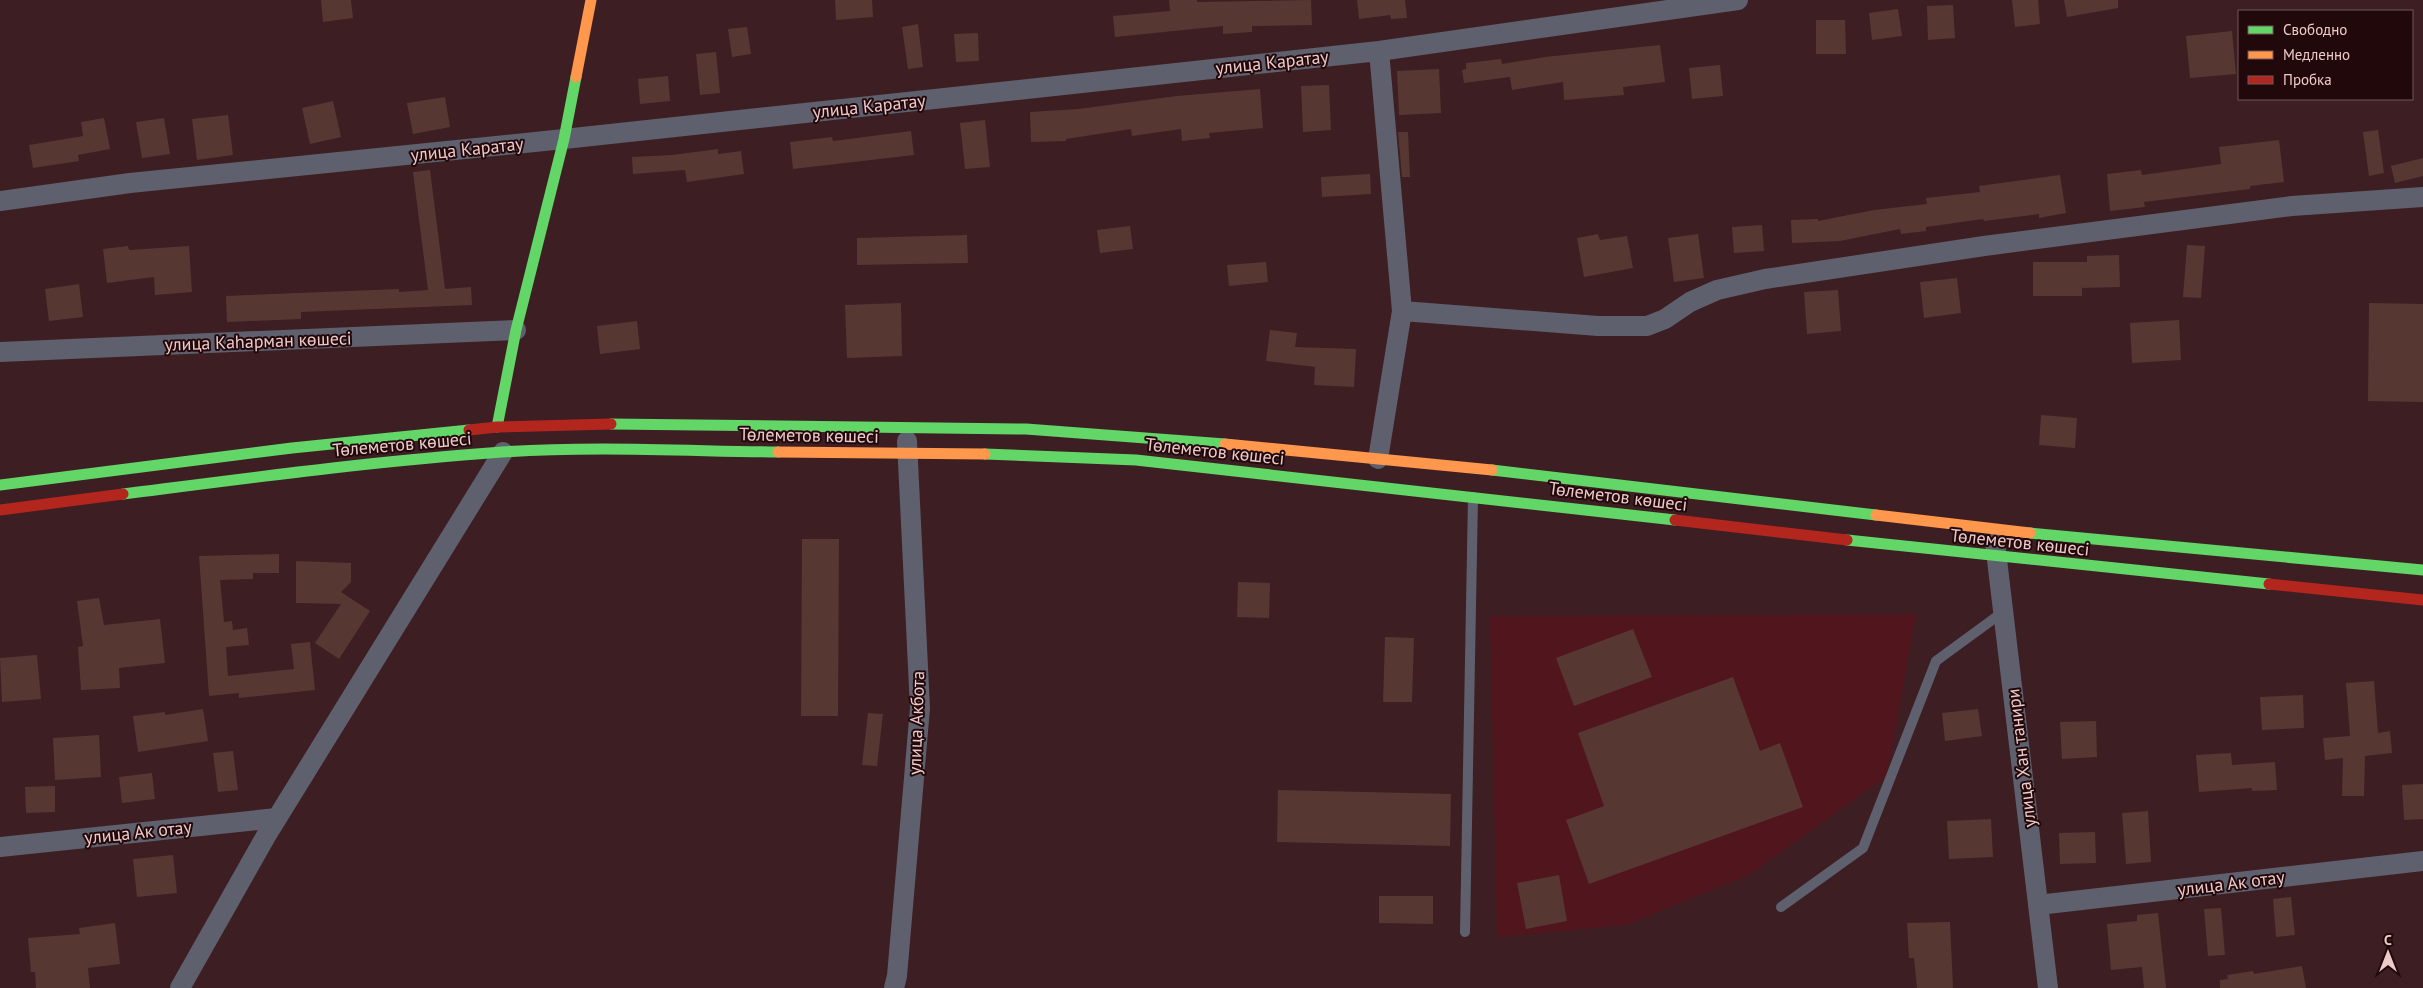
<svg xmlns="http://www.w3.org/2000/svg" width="2423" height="988" viewBox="0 0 2423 988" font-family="'PT Sans',sans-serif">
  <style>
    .built { fill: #51151d }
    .building { fill: #573732 }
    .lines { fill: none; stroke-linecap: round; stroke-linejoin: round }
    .lane { stroke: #5f606e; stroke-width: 10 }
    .street { stroke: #5f606e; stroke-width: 20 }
    .fast { stroke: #63d668; stroke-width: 11 }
    .slow { stroke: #ff974d; stroke-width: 11 }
    .jam { stroke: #b3261e; stroke-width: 11 }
    .labels { text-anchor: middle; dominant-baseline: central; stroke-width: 4; stroke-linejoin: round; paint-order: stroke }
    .street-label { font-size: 18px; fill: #efcaca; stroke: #21090b }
  </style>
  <rect width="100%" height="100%" fill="#3d1f23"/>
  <path class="built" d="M1916,614L1887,776L1749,875L1626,925L1497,937L1490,616Z"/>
  <path class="building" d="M321,0H351L353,18L323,22Z
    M835,0H872L873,17L836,20Z
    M1169,0H1197V2L1311,0L1312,25L1252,26V32L1223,34V26L1115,37L1113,16L1170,11Z
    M1357,0H1405L1407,18L1391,19L1390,15L1359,19Z
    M2012,0H2038L2040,24L2015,27Z
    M2064,0H2118V8L2067,17Z
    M1953,5L1955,38L1928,40L1927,6Z
    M1898,9L1902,36L1872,40L1869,13Z
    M1816,20H1845L1846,54H1816Z
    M918,24L923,67L908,69L902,27Z
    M747,27L751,54L732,57L728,29Z
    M2232,31L2236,74L2190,78L2186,36Z
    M978,33L979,61L956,62L954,34Z
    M1660,45L1665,82L1623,87L1624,95L1564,100L1563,82L1512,90L1510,77L1464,83L1462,70L1466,69V63L1501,59L1502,64L1545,57Z
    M716,52L720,93L700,95L696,54Z
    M1720,65L1723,96L1692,99L1689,68Z
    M1439,69L1441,113L1399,115L1397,71Z
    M668,76L670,101L640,104L638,79Z
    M1329,85L1331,130L1303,132L1301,86Z
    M1260,89L1263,128L1209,133L1210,138L1182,141L1181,129L1132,136L1131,129L1066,139V141L1031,142L1030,112L1078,109L1177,96Z
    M445,97L450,127L413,134L407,103Z
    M333,101L341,137L310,144L302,108Z
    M228,115L233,155L197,160L192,119Z
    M104,118L110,149L78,155L79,161L33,168L29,145L83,136L81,122Z
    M164,118L170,154L142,158L136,122Z
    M985,120L990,167L965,169L960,123Z
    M2378,130L2384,173L2369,176L2363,132Z
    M911,131L914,155L793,169L790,142L832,137L833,141Z
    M1398,132H1408L1410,177H1402Z
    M2279,140L2284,182L2250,186V189L2144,202L2145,207L2110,211L2107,174L2141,170L2142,175L2221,164L2219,147Z
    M718,149V154L741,151L744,174L687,182L685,170L633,174L632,157L672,155Z
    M2423,158V176L2395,183L2391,166Z
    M430,170L445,289L471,287L472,305L301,312V319L227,322L226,296L399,289V292L428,290L413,172Z
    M1370,174L1371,194L1322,197L1321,177Z
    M2060,175L2066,213L2039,218V214L1984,221L1983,219L1926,227V231L1901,234L1900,229L1840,241L1792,243L1791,220L1818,219V221L1874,210L1927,204L1926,198L1980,192L1979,186Z
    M1762,225L1764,251L1734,253L1732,227Z
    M1130,226L1133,249L1100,253L1097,230Z
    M1598,234L1600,240L1627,236L1633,268L1584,277L1577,238Z
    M1698,234L1704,278L1674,282L1668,238Z
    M967,235L968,263L857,265V238Z
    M2187,245L2205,246L2201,298L2183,297Z
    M128,246L129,250L189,246L192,292L155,295L154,277L107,283L103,249Z
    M2119,255L2120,287L2082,288V296H2033V262H2087V256Z
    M1266,262L1268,282L1229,286L1227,265Z
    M1957,278L1961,313L1924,318L1920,282Z
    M79,284L83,317L49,321L45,289Z
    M1838,290L1841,331L1807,334L1804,292Z
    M901,303L902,356L847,358L845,305Z
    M2369,303L2423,304V402L2368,401Z
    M2179,320L2181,360L2132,363L2130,323Z
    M637,321L640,349L600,354L597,326Z
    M1270,330L1297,333L1295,347L1356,349L1354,387L1314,385L1315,367L1266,361Z
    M2041,415L2077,418L2075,448L2039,445Z
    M802,539H839L838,716H801Z
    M279,554V573H253V579L220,580L224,622L232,621L233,630L247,628L249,645L226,647L228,676L294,669L291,644L310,642L315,690L239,698V693L209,696L199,556Z
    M296,561L351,563V582L341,592L370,611L339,659L315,643L341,604L296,603Z
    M1238,582L1270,583L1269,618L1237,617Z
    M99,598L104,625L160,619L165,663L119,668L120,688L81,690L78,647L83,646L77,601Z
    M1633,629L1652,677L1574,706L1556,658Z
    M1385,637L1414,638L1412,702H1383Z
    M37,655L41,699L2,702L0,658Z
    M1733,677L1760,751L1780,743L1803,807L1589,884L1566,820L1604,806L1578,733Z
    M2374,681L2378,733L2390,731L2392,753L2365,756L2364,796H2342L2343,758L2325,760L2323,738L2350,736L2346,683Z
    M2303,695L2304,728L2262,730L2260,697Z
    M203,709L208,741L138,752L133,716L165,712V715Z
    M1978,709L1982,736L1945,741L1942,713Z
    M868,713L883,714L877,766L862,765Z
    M2096,721L2097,757L2062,759L2060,722Z
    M99,735L101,777L55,780L53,738Z
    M233,751L238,790L218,792L213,753Z
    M2231,753L2232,765L2275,762L2277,790L2252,791V788L2199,792L2196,755Z
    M152,773L155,799L122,803L119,777Z
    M2423,784V819L2404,820L2402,785Z
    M55,786V812L26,813L25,787Z
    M1278,790L1451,794L1450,846L1277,842Z
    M2148,811L2151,862L2126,864L2122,813Z
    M1991,819L1993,857L1949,859L1947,821Z
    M2095,832L2096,863L2060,864L2059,833Z
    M173,855L177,893L137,897L133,859Z
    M1559,875L1567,921L1526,929L1517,883Z
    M1379,896H1433V924L1379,923Z
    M2291,897L2295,935L2276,937L2273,899Z
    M2221,908L2225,955L2208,956L2204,909Z
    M2158,913L2166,988H2144L2142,967L2111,970L2107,924L2137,921V915Z
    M1950,922L1953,988H1917L1914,958H1909L1907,923Z
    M115,923L120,964L88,968L90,988H36L35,972H31L28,938L80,934L79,928Z
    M2302,966L2306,988H2220V980L2228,979L2227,975L2253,971L2254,974Z"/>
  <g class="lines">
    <path class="lane" d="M1781,907L1863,848L1936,661L2003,612
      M1465,932L1473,497"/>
    <path class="street" d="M0,201L130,183L564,139L1379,51L1738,0
      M1402,311L1598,326H1647L1665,319L1690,302L1717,290L1765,279L1984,246L2292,206L2423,197
      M0,352L516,330
      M1378,459L1402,311L1379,51
      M1995,543L2048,988
      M0,847L277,818
      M2038,905L2423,861
      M180,988L266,836L503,452
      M894,988L897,976L920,708L907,441"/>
    <path class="fast" d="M611,424L1026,429L1225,444
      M497,427L516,330L564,139L576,77
      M985,454L1136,460L1675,520
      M1492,470L1876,515
      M0,485L292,448L469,430
      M123,494C249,478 375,461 502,452C594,446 687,451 778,452
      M2030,533L2423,570
      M1847,540L2269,584"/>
    <path class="slow" d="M576,77L591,0
      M1225,444L1492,470
      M778,452L985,454
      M1876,515L2030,533"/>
    <path class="jam" d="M469,430L497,427L611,424
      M0,510L123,494
      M1675,520L1847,540
      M2269,584L2423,600"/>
  </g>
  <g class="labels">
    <g class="street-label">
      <text transform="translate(1272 62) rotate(-6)">улица Каратау</text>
      <text transform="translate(869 106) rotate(-6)">улица Каратау</text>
      <text transform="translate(467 149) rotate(-6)">улица Каратау</text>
      <text transform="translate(258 341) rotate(-2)">улица Каһарман көшесі</text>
      <text transform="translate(809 435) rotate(1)">Төлеметов көшесі</text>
      <text transform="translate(402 444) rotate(-5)">Төлеметов көшесі</text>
      <text transform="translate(1215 451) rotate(6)">Төлеметов көшесі</text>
      <text transform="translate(1618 496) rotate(7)">Төлеметов көшесі</text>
      <text transform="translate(2020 542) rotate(6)">Төлеметов көшесі</text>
      <text transform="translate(916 723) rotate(-88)">улица Акбота</text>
      <text transform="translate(2021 758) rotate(-97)">улица Хан танири</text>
      <text transform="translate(138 832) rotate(-6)">улица Ак отау</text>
      <text transform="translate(2231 883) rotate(-7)">улица Ак отау</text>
    </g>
  </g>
  <rect x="2238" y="10" width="175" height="90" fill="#21090b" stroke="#735657"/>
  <rect x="2248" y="26" width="25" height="8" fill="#63d668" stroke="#735657"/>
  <text x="2283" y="35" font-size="15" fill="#efcaca">Свободно</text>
  <rect x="2248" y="51" width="25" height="8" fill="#ff974d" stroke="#735657"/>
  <text x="2283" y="60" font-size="15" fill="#efcaca">Медленно</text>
  <rect x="2248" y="76" width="25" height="8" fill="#b3261e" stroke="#735657"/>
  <text x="2283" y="85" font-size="15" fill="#efcaca">Пробка</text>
  <g transform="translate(2388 953)" stroke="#21090b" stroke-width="4" paint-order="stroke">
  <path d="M0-4L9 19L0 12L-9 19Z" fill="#efcaca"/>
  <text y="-8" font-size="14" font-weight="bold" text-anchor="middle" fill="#efcaca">С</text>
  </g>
</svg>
